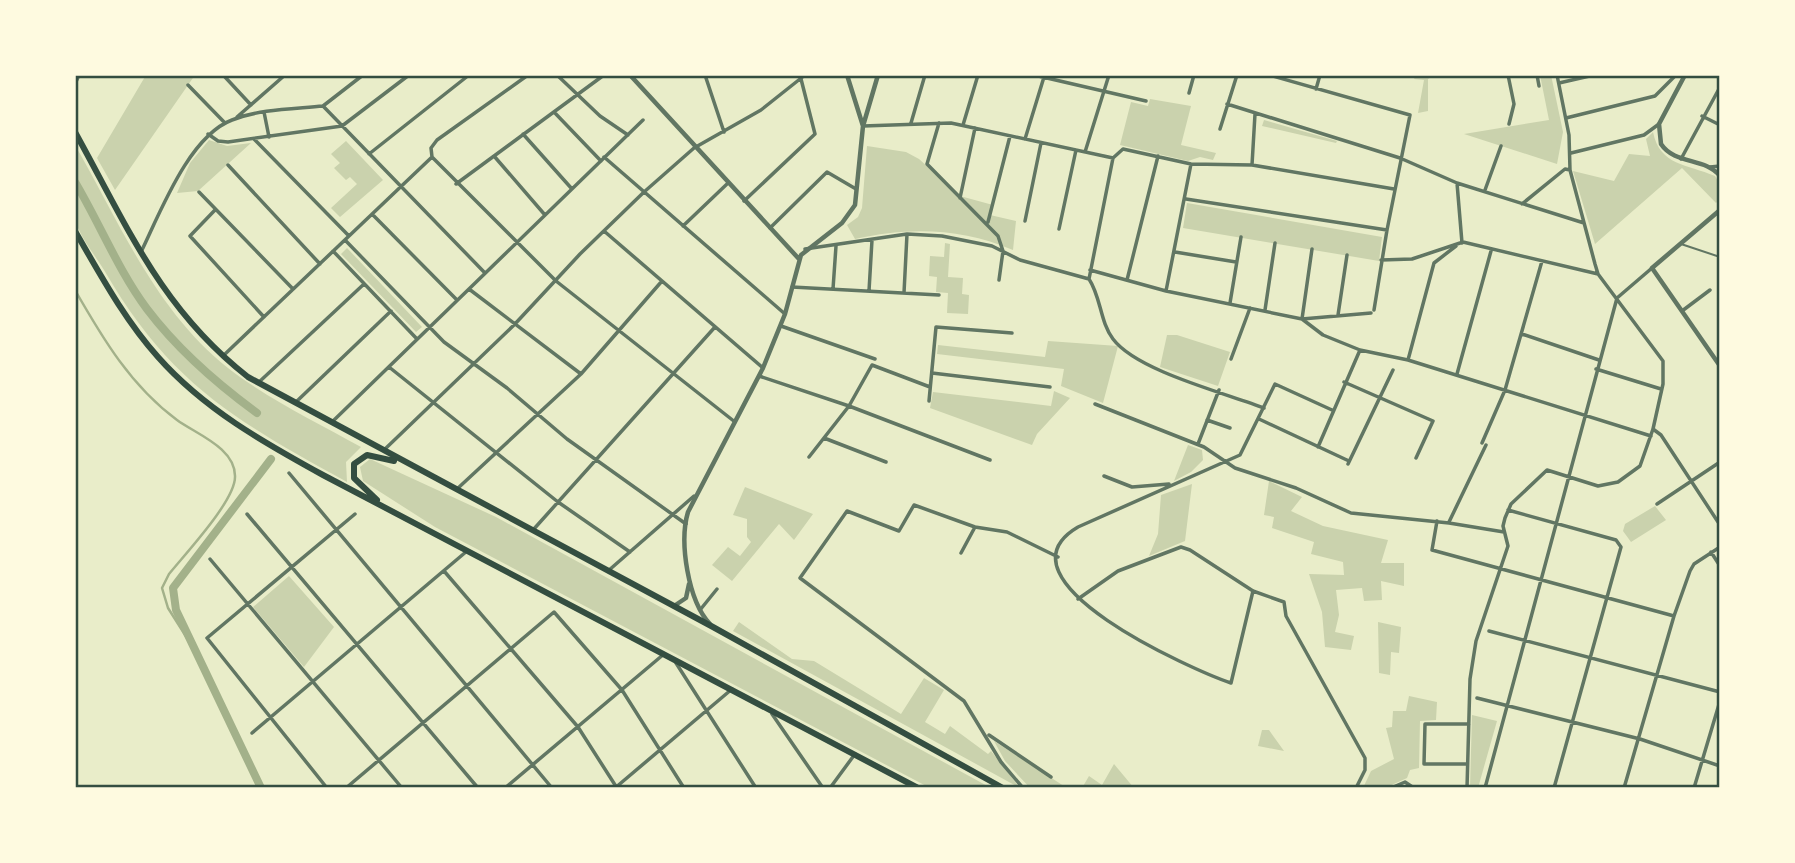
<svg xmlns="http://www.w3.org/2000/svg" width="1795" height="863" viewBox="0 0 1795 863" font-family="'Fira Sans Condensed',sans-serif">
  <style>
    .green { fill: #cad2ad }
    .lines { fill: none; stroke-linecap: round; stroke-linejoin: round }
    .stream { stroke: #a3b18a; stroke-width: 2.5 }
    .canal { stroke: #a3b18a; stroke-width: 8 }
    .service { stroke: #617663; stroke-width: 2 }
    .minor { stroke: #617663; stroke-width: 3.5 }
    .tertiary { stroke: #617663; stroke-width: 4.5 }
    .trunk { stroke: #344e41; stroke-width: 6 }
    .neatline { fill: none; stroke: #344e41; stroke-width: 2.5 }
  </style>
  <rect width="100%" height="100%" fill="#e9edc9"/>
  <path class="green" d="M146,75H195L115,190L97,158Z
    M1416,75H1435L1428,79V111L1418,113L1424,80L1414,79Z
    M1540,75H1551L1563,132L1557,164L1464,134L1549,120Z
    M1150,99L1191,106L1181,145L1216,153L1213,160L1200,157L1188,161L1120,145L1131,102L1148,106Z
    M1264,120L1337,141L1336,143L1262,126Z
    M1653,132C1660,166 1687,164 1715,176L1720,185V199L1716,203L1682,168L1595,244L1573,171L1614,181L1629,154L1650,156L1646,139Z
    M209,140L227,146L251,143L198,191L177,193L190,163Z
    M346,141L383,180L340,217L331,208L357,184L350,177L346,180L334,168L340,163L331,154Z
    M75,145C120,223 155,310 228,368C268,399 316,422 361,447L346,462L347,482C236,421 170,384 104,270C95,255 79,236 75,219C71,196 75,168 75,145Z
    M867,146L906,152L919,159L960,196L993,205L990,215L1016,221L1013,250C961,228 910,227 855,239L847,225L858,217L862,208Z
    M1187,203L1382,237L1379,261L1183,228Z
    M945,243L950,244L948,277L963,278L962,294L969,295L968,314L947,313L948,293L936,292L937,277L929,276L930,256L944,257Z
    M347,248L422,327L416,332L341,254Z
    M1167,335H1177L1230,352L1218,386L1160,367Z
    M1048,341L1118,346L1103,403L1061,386L1064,369L937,354L938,345L1045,357Z
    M1054,391L1070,398L1037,434L1032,445L930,408L933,392L1051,406Z
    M1188,445L1202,450L1203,460L1191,472L1174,481Z
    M370,459L496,517L991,788H930L435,527L363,481L360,467Z
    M1269,481L1302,497L1291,511L1323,526L1388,540L1381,563H1404V586L1381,581L1382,600L1364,601L1362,588L1336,590L1339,615L1335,632L1354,636L1351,650L1325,647L1322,612L1309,574L1344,575L1343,562L1311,554L1314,542L1272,528L1274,517L1264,515Z
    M1192,484L1185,541L1149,556L1158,534L1161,495Z
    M745,487L813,514L794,540L779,524L732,581L712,565L728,547L740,556L751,542L747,537V519L733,515Z
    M1655,506L1666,520L1631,542L1623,531L1625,524Z
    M289,576L334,627L304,667L253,607Z
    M739,622L792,659L814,661L901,714L924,678L944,690L925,722L945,734L950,726L988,754L991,751L1020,788L733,631Z
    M1378,622L1401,627L1399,653L1391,652L1390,675L1379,673Z
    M1409,696L1437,702L1436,720L1420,721L1419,768L1410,770L1407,778L1385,788H1363L1371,771L1394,759L1386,728L1392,727L1393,711H1406Z
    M1472,715L1497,721L1478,788H1470Z
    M1262,730H1269L1284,751L1258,746Z
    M994,741L1067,788H1030L1005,761Z
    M1114,764L1134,788H1082L1089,776L1102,785Z"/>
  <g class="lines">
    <path class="stream" d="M75,290C103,339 131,386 177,420C196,434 236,448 235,477C235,501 185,554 169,574L162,588L168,608L201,660"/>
    <path class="canal" d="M75,182C100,224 118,270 147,309C178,350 216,383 257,413
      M261,788L176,610L173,588L271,459"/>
    <path class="service" d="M1681,244L1720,257"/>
    <path class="minor" d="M557,75L600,116L628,135
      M705,75L724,132
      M1034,75L1146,101
      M1508,75L1514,104L1509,124
      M1537,75L1539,86
      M1440,76L1444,75
      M225,77L251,105
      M1559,83L1594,75
      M75,84L79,75
      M188,85L225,123
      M1316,89L1320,75
      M1189,93L1194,75
      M1227,104L1400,158L1457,183L1584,223
      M323,106L485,273
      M323,106L363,75
      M264,112L269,137
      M554,112L601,161
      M1702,116L1720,125
      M237,117L285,75
      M1566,118L1655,96L1676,75
      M911,123L925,75
      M939,123L927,164L998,236L1003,251L999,280
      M963,125L978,75
      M863,126L951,123L1113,158
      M1220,129L1237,75
      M208,134L218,141L228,142L342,126L409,75
      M523,134L572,189
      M254,139L349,236
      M1025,139L1044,77
      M1085,152L1109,75
      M1571,153L1644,135L1659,124
      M369,154L469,75
      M494,156L545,215
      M432,157L556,281L735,422
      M604,157L785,314
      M1681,159L1720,87
      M228,165L320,264
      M1252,165L1255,114
      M1710,167L1720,166
      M1457,183L1462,243
      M456,184L604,75
      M1485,190L1501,146
      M199,192L293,289
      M960,198L975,128
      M1186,199L1387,230L1410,115L1269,75
      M744,201L815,134L800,75
      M1522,204L1565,169L1570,170
      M215,210L190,236L264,317
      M372,214L457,300
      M1025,221L1041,143
      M988,222L1010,136
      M683,226L727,184
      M770,228L827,172L856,189
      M1059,229L1076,150
      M604,231L763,368
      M345,240L444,342L507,388L567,439L686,524
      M805,249L907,234L942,236L992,246L1020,260L1089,279
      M1312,249L1302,319L1323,335L1360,350L1408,360L1651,436
      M333,251L417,339
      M141,252C160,213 189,136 232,120C260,109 293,109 323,106
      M1175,252L1236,262
      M1381,260L1412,259L1463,242L1598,274
      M1090,270L1166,291L1302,319L1371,313
      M1127,280L1158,156
      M792,287L939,295
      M469,289L581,374
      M833,289L836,246
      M869,291L872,240
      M1166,291L1191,164
      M904,293L907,234
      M1230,303L1241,237
      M1265,310L1275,243
      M1374,310L1387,230
      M1682,311L1710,290
      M1338,315L1347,255
      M781,326L875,359
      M1522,334L1599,360
      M224,355L432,157L431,148L437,140L528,75
      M1231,359L1250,308
      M1408,360L1434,263L1456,246
      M389,367L558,502L630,552
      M1596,369L1661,389
      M932,373L1050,387
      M1457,374L1491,251
      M759,376L849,406L990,460
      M1344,382L1433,421L1416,458
      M258,383L364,284
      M929,401L936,327L1012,333
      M296,402L391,311
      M1095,404L1204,447L1235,468L1296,488L1351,513L1449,523L1504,532
      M1264,408C1225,393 1137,371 1113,339C1100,322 1101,297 1089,279L1113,158L1123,149L1191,164L1252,165L1394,189
      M1259,419L1349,461
      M1207,420L1230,428
      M332,422L643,120
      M1653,429L1661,435L1720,525
      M824,438L886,462
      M1482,443L1505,390L1542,261
      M1198,444L1219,390
      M1318,447L1360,350
      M384,450L514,325L580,254L644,192L694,148L761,110L805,75
      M809,457L849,406L872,365L930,387
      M1348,464L1393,370
      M289,473L552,788
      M1104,476L1132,487L1169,484
      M457,489L581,374L662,281
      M1657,504L1720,462
      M1508,510L1616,540L1621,547L1554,788
      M247,514L478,788
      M1437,521L1432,550L1674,616
      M1449,522L1486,445
      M533,530L715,327
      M1711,552L1720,566
      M961,553L975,527
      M210,559L402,788
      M444,571L578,727L617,788
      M608,571L694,496
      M1253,591L1231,683C1195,671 988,580 1078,527L1240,455L1275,384L1332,410
      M1078,599L1118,571L1181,547L1190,550L1253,591L1284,602L1286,616L1365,758V770L1356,788
      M700,610L717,589
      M1489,631L1720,692
      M676,663L756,788
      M1477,698L1640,739L1720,766
      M772,714L823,788
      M252,733L467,551
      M989,735L1051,777
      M1467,764H1424L1425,724H1469
      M327,788L207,638L355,514
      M346,788L554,612L622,690L684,788
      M505,788L664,654
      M615,788L732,689
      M830,788L855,754
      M1023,788L1001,762L964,701L800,578L847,511L899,531L914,505L975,527L1007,532L1058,557
      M1391,788L1405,782L1414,788
      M1467,788L1470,679L1476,641L1508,546L1503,526L1505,518L1511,504L1547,470L1598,486L1618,482L1640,466L1653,429L1663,384V361L1598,274L1595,264L1570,170L1569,135L1557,75
      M1485,788L1617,298L1652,268
      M1624,788L1674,616L1690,571L1694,564L1720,547
      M1694,788L1720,701"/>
    <path class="tertiary" d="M630,75L799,259
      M847,75L863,126
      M1685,75L1659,124L1661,144C1675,165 1705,157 1720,176
      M1720,210L1652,268L1720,366
      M674,606L686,598L689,584
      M710,624C688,601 679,542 688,512L763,368L785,314L801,255L842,223L855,205L863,126L878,75"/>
    <path class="trunk" d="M75,132C127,226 161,309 248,377L713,627L1003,788
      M75,231C100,274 124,319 158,357C204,409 263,442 323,475L918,788
      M377,500L354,478V464L367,455L394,461"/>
  </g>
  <rect width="1795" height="863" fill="none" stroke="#fefae0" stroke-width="154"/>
  <rect x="77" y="77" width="1641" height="709" class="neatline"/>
</svg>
